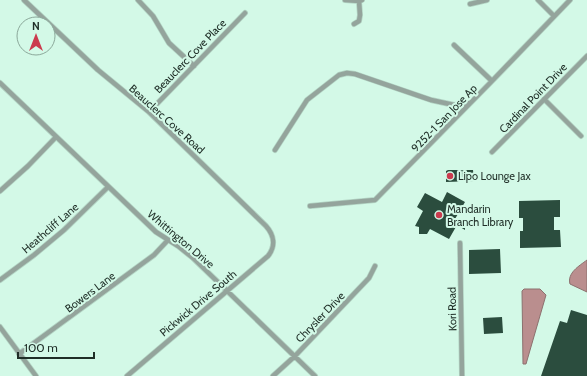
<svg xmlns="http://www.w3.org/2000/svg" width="587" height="376" viewBox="0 0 587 376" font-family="Cabin,sans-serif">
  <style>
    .water { fill: #ba8e8e; stroke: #8c716f }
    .building { fill: #2b4d3e }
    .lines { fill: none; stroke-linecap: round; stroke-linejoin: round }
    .street-casing { stroke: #b3d4c4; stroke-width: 6 }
    .street { stroke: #94a49c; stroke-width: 4.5 }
    .poi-dot { fill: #cb3b4e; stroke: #d3f9e7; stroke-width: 1.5 }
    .labels { text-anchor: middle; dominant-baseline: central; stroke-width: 4; stroke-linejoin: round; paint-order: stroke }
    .street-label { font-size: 11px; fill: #1f2e27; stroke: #d3f9e7 }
    .poi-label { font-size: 11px; fill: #1f2e27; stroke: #d3f9e7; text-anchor: start }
  </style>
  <rect width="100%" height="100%" fill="#d3f9e7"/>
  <path class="water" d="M587,260V292L570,284C567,273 579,266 587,260Z
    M524,289H540L546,295L526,364H523L522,291Z"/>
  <path class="building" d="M448,170H473L474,181L446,182V171Z
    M447,192L465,202L455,219L465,224V230L457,225L449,239L430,229L427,234H419V227L415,226L423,211L417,207L425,193L442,202Z
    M560,200V217H554V230H560L561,247L520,248V231H523V218H519V201Z
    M500,249L501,273L469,274V250Z
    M571,310L587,315V376H541L560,321L567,323Z
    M502,317L503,333L484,334L483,318Z"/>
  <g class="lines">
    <defs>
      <path id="street" d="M24,0L98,70L149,112L266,226C274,235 276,246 268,256L127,376
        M138,0L153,16L169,43L194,66
        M345,0L359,1L362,0
        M538,0L554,16
        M470,4L487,0
        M354,24L359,21L360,15L359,1
        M454,45L492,81
        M0,83L156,232L178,246L193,258L315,376
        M544,99L581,136
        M149,112L245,13
        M275,150L307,100L339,75L347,73L355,74L431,100L454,105L470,103
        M492,152L587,56
        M0,191L28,166L56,137
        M310,206L375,200L492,81L570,0
        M460,243L462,376
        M0,280L34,255L64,230L108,187
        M0,327L36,376
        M19,354L154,255L168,240
        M273,376L295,356L369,278L375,266"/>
    </defs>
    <use href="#street" class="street-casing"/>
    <use href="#street" class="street"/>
  </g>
  <g class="poi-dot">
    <circle cx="450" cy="176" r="4"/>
    <circle cx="439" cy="215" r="4"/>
  </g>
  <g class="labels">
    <g class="street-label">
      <text transform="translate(190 56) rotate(-46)">Beauclerc Cove Place</text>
      <text transform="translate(533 98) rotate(-46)">Cardinal Point Drive</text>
      <text transform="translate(444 118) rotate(-46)">9252-1 San Jose Ap</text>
      <text transform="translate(167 119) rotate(42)">Beauclerc Cove Road</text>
      <text transform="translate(50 228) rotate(-41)">Heathcliff Lane</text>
      <text transform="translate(181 239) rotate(40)">Whittington Drive</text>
      <text transform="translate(90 292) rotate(-37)">Bowers Lane</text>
      <text transform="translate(198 303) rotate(-40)">Pickwick Drive South</text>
      <text transform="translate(452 309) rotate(-91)">Kori Road</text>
      <text transform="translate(320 317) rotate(-46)">Chrysler Drive</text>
    </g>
    <g class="poi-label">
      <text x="458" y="176">Lipo Lounge Jax</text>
      <text x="447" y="209">Mandarin<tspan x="447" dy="13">Branch Library</tspan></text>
    </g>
  </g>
  <g transform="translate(36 36)"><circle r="19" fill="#d3f9e7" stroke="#8ba89a"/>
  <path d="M0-3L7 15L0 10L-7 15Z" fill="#cb3b4e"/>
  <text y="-6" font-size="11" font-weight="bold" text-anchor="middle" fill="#1f2e27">N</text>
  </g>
  <path d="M18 352v6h76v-6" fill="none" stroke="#1f2e27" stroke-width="2"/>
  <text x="24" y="352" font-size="12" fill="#1f2e27" stroke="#d3f9e7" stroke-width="3" paint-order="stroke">100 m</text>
</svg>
